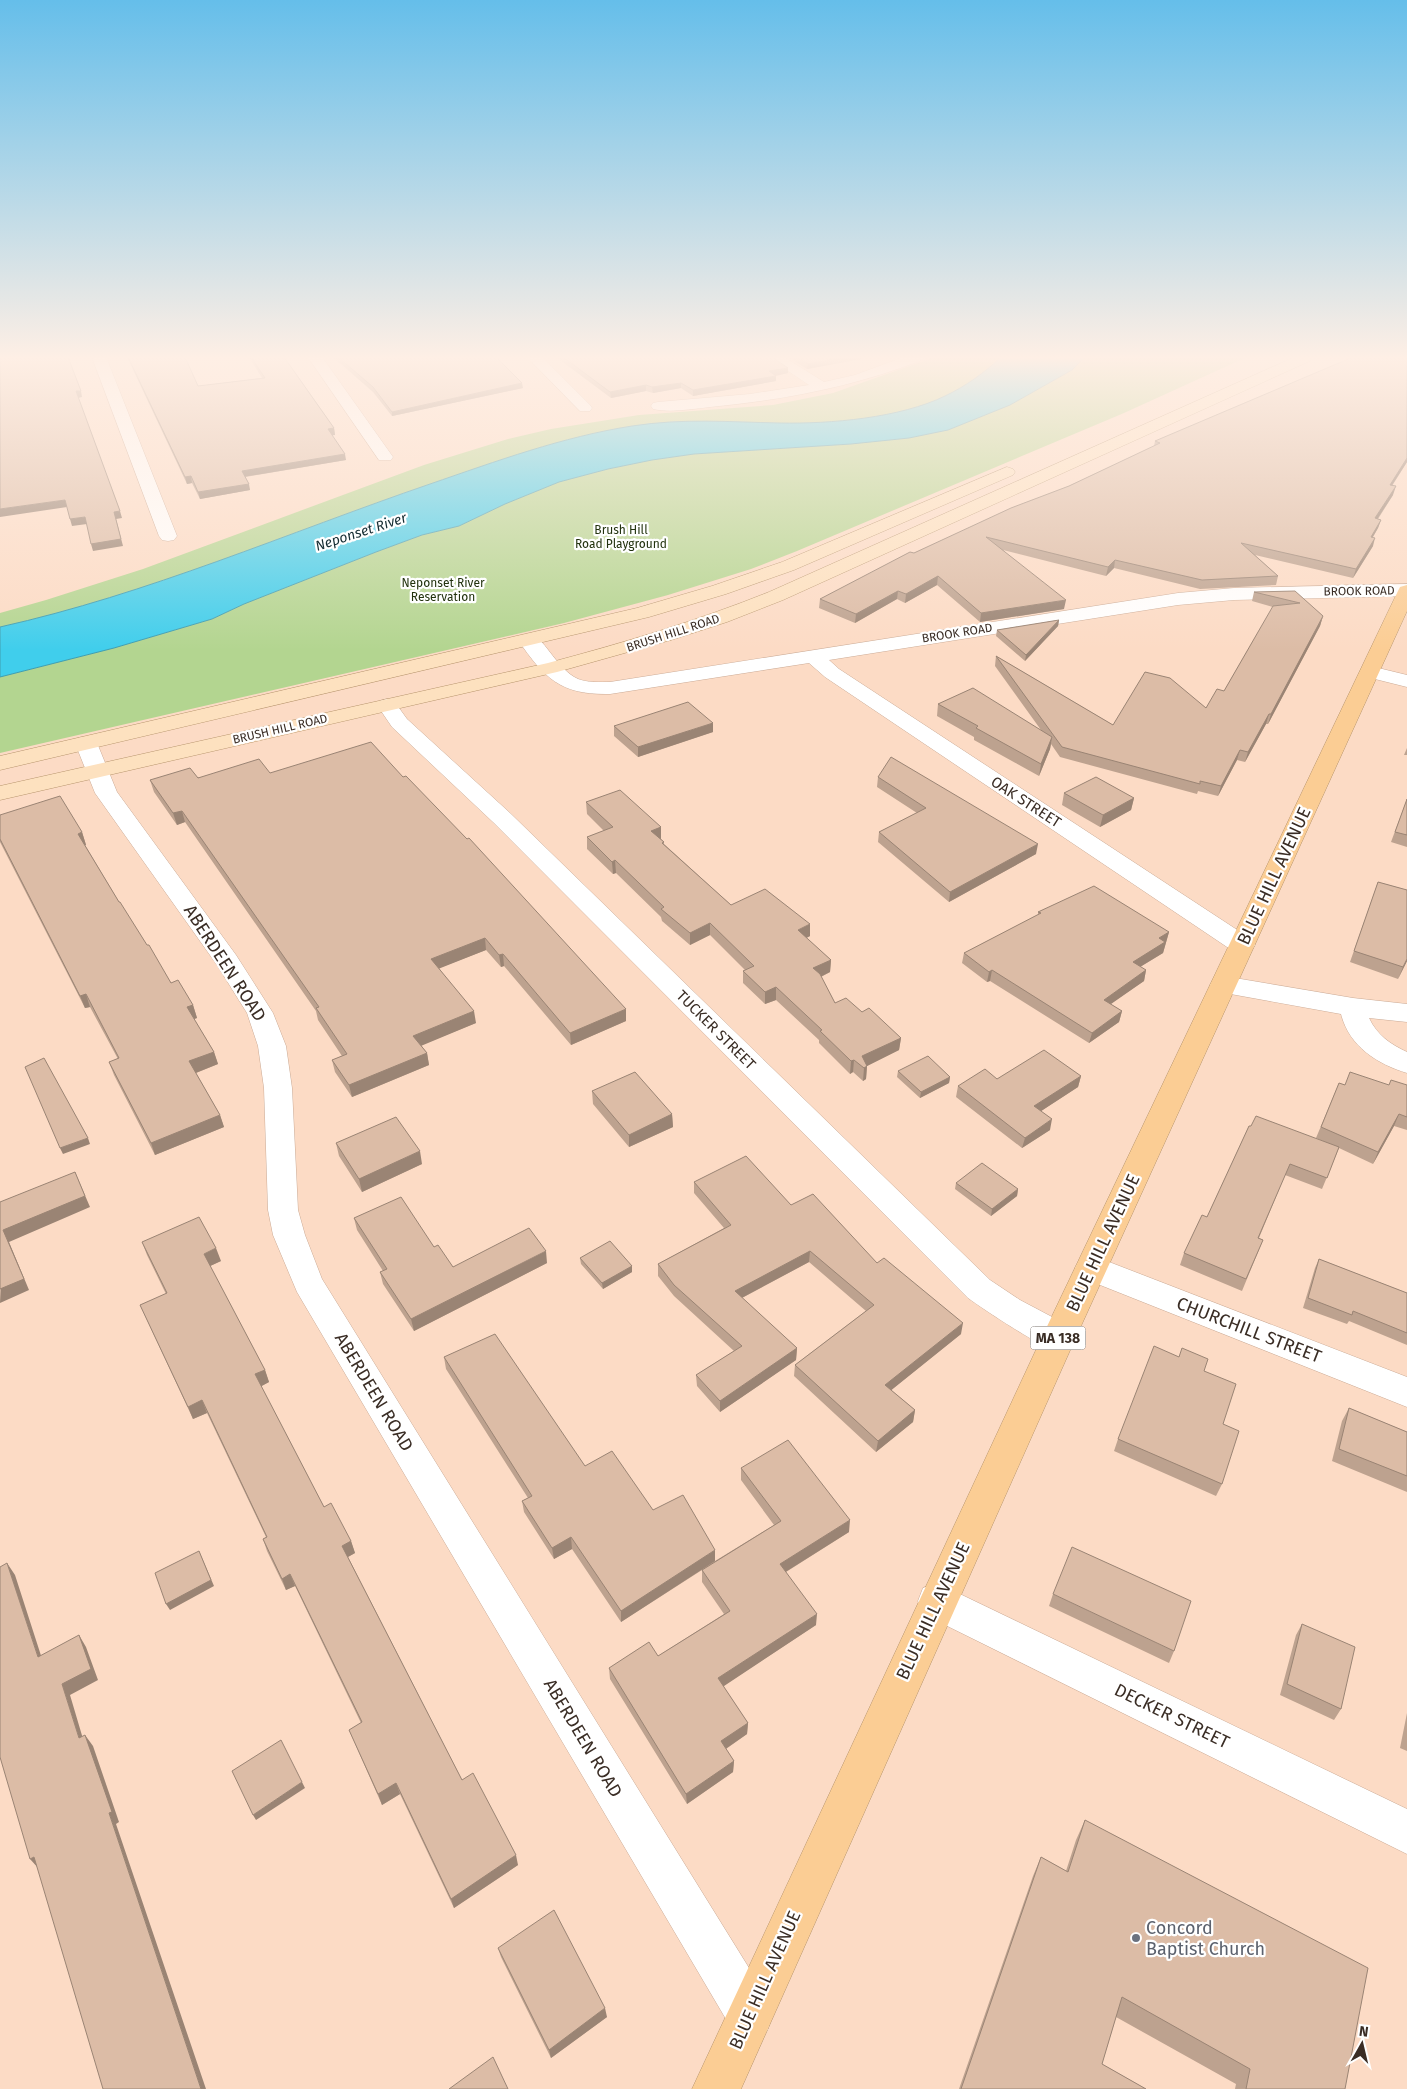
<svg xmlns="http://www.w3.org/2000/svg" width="1407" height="2089" viewBox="0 0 1407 2089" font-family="'Fira Sans',sans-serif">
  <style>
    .green { fill: #b3d590 }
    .water { fill: #40ceec; stroke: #3e9eb0 }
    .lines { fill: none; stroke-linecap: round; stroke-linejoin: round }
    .minor-casing { stroke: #cbab96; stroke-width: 1 }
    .major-casing { stroke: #b7956d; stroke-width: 1 }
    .highway-casing { stroke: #b7956d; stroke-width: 1 }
    .minor { fill: #fff; fill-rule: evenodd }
    .major { fill: #fde1bf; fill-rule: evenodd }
    .highway { fill: #fbcd94; fill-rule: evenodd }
    .wall { fill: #bda28f }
    .shaded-wall { fill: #9a8474 }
    .building { fill: #dcbca6; stroke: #9a8474 }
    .worship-dot { fill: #6b7280; stroke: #fff; stroke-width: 2 }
    .labels { text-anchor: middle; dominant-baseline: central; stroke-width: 4.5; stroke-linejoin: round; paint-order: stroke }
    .far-park-label { font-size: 12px; fill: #22320e; stroke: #fff }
    .far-street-label { font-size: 12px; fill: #3a2d25; stroke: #fff }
    .far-water-label { font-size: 14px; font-style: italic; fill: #162d33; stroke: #fff }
    .shield { fill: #fff; stroke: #756c66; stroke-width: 1 }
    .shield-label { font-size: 14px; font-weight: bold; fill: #3a2d25 }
    .street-label { font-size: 15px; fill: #3a2d25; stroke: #fff }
    .near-street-label { font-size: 18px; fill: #3a2d25; stroke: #fff }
    .near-worship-label { font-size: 18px; fill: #5b616d; stroke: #fff; text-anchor: start }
  </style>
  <rect width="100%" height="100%" fill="#fcdbc5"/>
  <path class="green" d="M935,357H1001C984,373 966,386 945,396C900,418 830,424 780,423C728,422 684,418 632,426C562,437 497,461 430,484C287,533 148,594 0,627V613L46,600L143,569L424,465L508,439L551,429L639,415L773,405L833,393Z
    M1085,357H1247L1124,413L797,551L751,569L668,595L564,623L0,753V677L114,648L212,619L244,604L376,552L422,535L459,526L505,504L559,482L608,469L652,460L694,454L851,444L909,438L948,430L1010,405L1072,370Z"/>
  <path class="water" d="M1001,357H1085L1072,370L1010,405L948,430L909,438L851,444L694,454L652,460L608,469L559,482L505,504L459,526L422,535L376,552L244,604L212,619L114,648L0,677V627C148,594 287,533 430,484C497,461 562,437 632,426C684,418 728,422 780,423C830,424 900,418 945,396C966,386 984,373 1001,357Z"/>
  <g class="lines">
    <defs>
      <path id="minor" d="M92,357H106L177,536L174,540L168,541L162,540L159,536Z
        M308,357H322L393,457L391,460H379Z
        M527,357H542L590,405L592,408L590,411H580Z
        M767,357H784L824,382L855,375L904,357H924L922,360C853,387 783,400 710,407C692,409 670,413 653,409L651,406L653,403L658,402L750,394L809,385Z
        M1407,584V596L1234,600L1178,605L829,660L839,669L1251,939L1255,945L1251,951L1242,953L1233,951L825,677L809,663L610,694C561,695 545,679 518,640L521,636C525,635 529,634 533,635C545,640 558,670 578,679C588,683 600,682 610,682L1178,593L1234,588Z
        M1370,666L1407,675V687L1363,676L1360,672L1363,668Z
        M387,699L394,701L407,719L510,813L990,1280L1020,1300L1071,1327L1076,1337L1071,1347C1068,1348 1063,1350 1060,1351C1045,1351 982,1308 968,1298L494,823L392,727L377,705L380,701Z
        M86,737L94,738L97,743L117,792L236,955L273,1013L286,1046L292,1088L298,1210L305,1235L322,1279L767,1997L773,2014L767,2031L750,2037L733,2031L297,1292L273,1235L268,1210L264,1088L258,1046L247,1013L217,965L95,793L75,743L78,738Z
        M1223,976L1353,998L1407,1004V1022L1369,1018C1377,1035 1390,1044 1407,1052V1073C1377,1064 1349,1046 1341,1014L1214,991L1210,985L1214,979Z
        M1091,1255L1407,1377V1407L1080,1277L1075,1268L1080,1259Z
        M937,1583L1407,1809V1854L923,1614L918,1601L923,1588Z"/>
      <path id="major" d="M1295,357H1314L1312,360L783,600L727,622L671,640L557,672L0,800V786L548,663C623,643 697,621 769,592Z
        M1007,467L1013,469L1015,472L1013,475L794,570L726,594L649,617L0,770V756L637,608L712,586L782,562Z"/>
      <path id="highway" d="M1407,585V611L1076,1337L741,2089H692L1042,1337L1398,591L1400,587Z"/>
    </defs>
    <use href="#minor" class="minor-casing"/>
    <use href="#major" class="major-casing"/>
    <use href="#highway" class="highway-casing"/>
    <use href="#minor" class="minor"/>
    <use href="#major" class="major"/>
    <use href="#highway" class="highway"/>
  </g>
  <path class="wall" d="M127,357H185L198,386L262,378L249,357H284L334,428L335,435H332L346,460L245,477L250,490L200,499L192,483L187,484Z
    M333,357H496L523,388L392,416L373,392Z
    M556,357H772L788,373L776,376V381L693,396L681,388L653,393L646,391L611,398Z
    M788,357H861V359L807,369Z
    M1407,357V462L1392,486L1393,495L1378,519L1381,520L1378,528L1373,537V546L1353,578L1255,555L1278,576L1276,585L1200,589L1114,568L1106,576L1003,550L1064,609L980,622L937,585L905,603L897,599L855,623L819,608L820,599L914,553L1069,486L1154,446L1155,441Z
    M1295,591L1323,616L1320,626L1268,724H1266L1245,762L1237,760L1218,796L1198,791L1197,794L1060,757L1051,744L1050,749L1039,776L974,740V737L937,716L938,704L1041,730L995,666L996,656L1113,725L1206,708L1224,691L1273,607L1252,601L1254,592Z
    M1059,620L1058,626L1025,661L996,636L997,630Z
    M614,726L713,732L638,757L614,736Z
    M1407,748V755H1404Z
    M270,773L626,1021L571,1045L504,966L501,967L486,950L439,968L476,1023L421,1045L427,1053L429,1065L352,1097L335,1072L332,1060L342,1056L318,1020L316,1011L185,822L177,825L154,792L150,780Z
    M878,777L1036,854L949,902L878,842L879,832L917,813L877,787Z
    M1064,793L1134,798L1131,810L1100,827L1062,805Z
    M1407,799V847L1391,842Z
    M586,802L661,827V839L664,842V844L731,905L810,936L806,938L831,960L830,972L821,977L835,1003L862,1012L901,1038L899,1050L867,1066L866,1079L863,1081L853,1072L850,1074L819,1043V1040L776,1000L765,1004L743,983V971L745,970L710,935L690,945L662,921L661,917L616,873L613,874L587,849V837L604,831L587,814Z
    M0,815L82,832L86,845H85L119,902L171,983L193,1005L197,1018L194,1019L214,1052L218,1064L196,1073L220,1115L224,1127L155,1155L114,1075L109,1062L118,1059L90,1007L85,1008L0,842Z
    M1378,882L1407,890V961L1398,979L1350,962Z
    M1038,912L1169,932L1163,953L1140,967L1146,970L1144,981L1110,1004L1122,1011L1119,1022L1089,1043L990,981L987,982L962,963L964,953L1038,915Z
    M898,1071L950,1077L949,1083L920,1098L897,1077Z
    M1081,1076L1078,1087L1041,1111L1050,1130L1022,1148L956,1097L958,1086L997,1079Z
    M1339,1083L1345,1085H1407V1130L1394,1126L1373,1164L1339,1148L1322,1189L1285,1175L1259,1238L1263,1240L1242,1291L1180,1265L1184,1253L1207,1217L1249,1126L1325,1142L1316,1138Z
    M592,1091L672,1114L673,1127L629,1147L593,1104Z
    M336,1143L422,1164L362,1192L339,1156Z
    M694,1182L791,1205L877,1263L961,1334L891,1390L915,1410L913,1422L876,1452L794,1376L795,1365L866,1311L809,1262L742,1298L797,1348L796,1360L720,1412L697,1386L696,1375L734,1351L674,1296L658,1276V1264L724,1228L694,1193Z
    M956,1183L1018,1189L1017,1196L991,1216L955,1189Z
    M354,1218L434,1247L453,1267L547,1263L414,1331L383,1284L380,1272L383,1271L357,1230Z
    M142,1242L221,1261L210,1266L265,1370L269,1382L261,1386L324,1507L351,1541L355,1553L348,1557L462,1780L518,1865L454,1908L400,1794L382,1805L349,1730L361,1723L295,1586L286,1590L267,1551L263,1539L266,1537L207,1413L193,1419L140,1305L166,1294L147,1255Z
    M580,1258L632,1266V1272L603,1289L581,1264Z
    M1319,1259L1407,1293V1345L1349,1321L1347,1324L1303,1308L1315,1268Z
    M444,1357L585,1466L653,1510L715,1561L774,1525L741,1480V1468L849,1532L786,1572L816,1625L723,1686L748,1723L747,1734L726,1749L734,1761L733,1772L687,1804L610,1679L609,1668L658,1656L724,1614L702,1582V1570L621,1622L572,1549L554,1559L524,1512L522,1501L528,1498L446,1369Z
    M1204,1371L1223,1424L1222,1484L1216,1496L1114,1451L1118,1439Z
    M1349,1408L1407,1432V1492L1332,1461L1342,1421Z
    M1053,1594L1174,1651L1169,1663L1049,1606Z
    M1302,1624L1341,1709L1334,1720L1280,1695L1296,1635Z
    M1407,1713V1751L1400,1748Z
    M1085,1820L1345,2089H1235L1236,2084L1116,2017L1102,2064L1146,2089H959L1033,1876L1041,1857L1066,1871L1076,1840Z
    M498,1948L607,2017L551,2058L501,1957Z"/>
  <path class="shaded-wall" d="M843,357H861V359L807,369L808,364Z
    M788,368V373L769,377V371Z
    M776,376V381L693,396V390Z
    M522,383L523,388L392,416V412Z
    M681,383V388L653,393L652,387Z
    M646,385V391L611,398L610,392Z
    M76,391H81L82,397L78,398Z
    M334,428L335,435L329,436L328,429Z
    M345,454L346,460L243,477L242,471Z
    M1407,458V462L1387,493L1390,485Z
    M191,476L192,483L187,484L185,477Z
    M249,484L250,490L200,499L198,492Z
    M1396,486L1393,495L1372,527L1375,518Z
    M65,500L67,507L0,517V509Z
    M120,511L122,518L116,519L123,546L93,551L91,544L114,512Z
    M85,517L87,524L72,526L70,519Z
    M1381,520L1378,528L1368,545L1371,537Z
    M1375,538L1373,546L1353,578L1356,569Z
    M1115,560L1114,568L1106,576L1108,567Z
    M938,576L937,585L905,603L906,594Z
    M898,591L897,599L855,623L856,614Z
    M1066,600L1064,609L980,622L981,613Z
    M1323,616L1320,626L1268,724L1271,714Z
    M1059,620L1058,626L1025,661L1026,655Z
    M1269,714L1266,724L1245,762L1248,752Z
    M713,723V732L638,757V747Z
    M1052,737L1050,749L1039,776L1041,764Z
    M1240,750L1237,760L1218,796L1221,786Z
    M1134,798L1131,810L1100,827L1103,815Z
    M182,811L185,822L177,825L173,813Z
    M661,827V839L652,843L651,831Z
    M82,832L86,845L82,846L78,834Z
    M1038,844L1036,854L949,902L950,892Z
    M615,860L616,873L613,874L612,862Z
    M710,923V935L690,945V933Z
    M810,924V936L797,943L798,930Z
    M1169,932L1163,953L1130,973L1133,962L1159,938Z
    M485,938L486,950L433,971L431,959Z
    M503,954L504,966L501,967L499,955Z
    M1407,959V961L1398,979L1403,967Z
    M831,960L830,972L812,981L813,968Z
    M992,970L990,981L987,982L989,972Z
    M1146,970L1144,981L1101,1011L1104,1000Z
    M776,987V1000L765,1004V992Z
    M86,994L90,1007L85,1008L80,996Z
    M193,1005L197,1018L191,1020L187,1007Z
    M626,1009V1021L571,1045L570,1033Z
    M474,1011L476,1023L416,1048L413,1036Z
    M1122,1011L1119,1022L1089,1043L1092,1033Z
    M901,1038L899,1050L863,1068L862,1056Z
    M214,1052L218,1064L193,1074L189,1061Z
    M427,1053L429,1065L352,1097L349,1085Z
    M854,1060L853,1072L850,1074L851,1061Z
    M867,1066L866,1079L863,1081L864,1068Z
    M1081,1076L1078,1087L1032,1117L1034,1106Z
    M950,1077L949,1083L920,1098L921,1092Z
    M672,1114L673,1127L629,1147V1135Z
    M1399,1114L1394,1126L1373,1164L1378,1152Z
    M220,1115L224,1127L155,1155L151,1143Z
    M1052,1119L1050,1130L1022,1148L1025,1138Z
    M88,1138L90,1144L63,1154L60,1148Z
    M420,1151L422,1164L362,1192L359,1179Z
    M75,1172L90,1207L9,1242L29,1290L0,1303L3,1230Z
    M1018,1189L1017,1196L991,1216L992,1209Z
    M216,1248L221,1261L208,1267L204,1254Z
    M546,1251L547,1263L414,1331L411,1319Z
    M810,1251L809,1262L734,1302L735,1291Z
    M632,1266V1272L603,1289L602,1283Z
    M963,1323L961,1334L884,1396L885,1385Z
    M797,1348L796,1360L720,1412V1401Z
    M265,1370L269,1382L260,1387L255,1374Z
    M202,1400L207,1413L193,1419L188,1407Z
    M915,1410L913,1422L876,1452L878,1441Z
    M850,1520L849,1532L779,1576L780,1564Z
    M571,1537L572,1549L554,1559L552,1548Z
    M351,1541L355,1553L346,1558L342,1546Z
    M715,1550V1561L621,1622V1611Z
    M199,1551L214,1586L170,1610L166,1604Z
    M7,1563L15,1575L45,1668L38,1657Z
    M290,1574L295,1586L286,1590L282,1579Z
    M817,1614L816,1625L718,1690V1678Z
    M79,1635L86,1647L98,1680L70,1695L86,1749L79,1738L62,1684Z
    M748,1723L747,1734L721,1752V1741Z
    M85,1735L93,1746L119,1822L116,1824L206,2089H201L109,1813Z
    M734,1761L733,1772L687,1804L686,1794Z
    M302,1782L305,1788L256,1820L253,1815Z
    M396,1783L400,1794L382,1805L378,1794Z
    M516,1855L518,1865L454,1908L451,1899Z
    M34,1857L39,1869L30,1859Z
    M605,2008L607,2017L551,2058L549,2050Z"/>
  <path class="building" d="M0,357H68L81,391H76L120,511L114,512L121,539L91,544L85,517L70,519L65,500L0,509Z
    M128,357H185L198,386L265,378L251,357H284L334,428L328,429L345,454L242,471L249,484L198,492L191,476L185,477Z
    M338,357H496L522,383L392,412L373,387Z
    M563,357H772L788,368L769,371L776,376L693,390L681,383L652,387L646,385L610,392Z
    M797,357H843L808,364Z
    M1353,357H1407V458L1390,485L1396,486L1375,518L1381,520L1371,537L1375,538L1356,569L1241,543L1278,576L1202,580L1115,560L1108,567L986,537L1066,600L981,613L938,576L906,594L898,591L856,614L820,599L910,552L914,553L1011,508L1069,486L1160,443L1155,441Z
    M1295,591L1323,616L1271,714H1269L1248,752L1240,750L1221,786L1200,781V784L1062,747L996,656L1113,725L1145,672L1170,678L1206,708L1217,689L1224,691L1273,606L1300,603L1254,592Z
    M1059,620L1026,655L997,630Z
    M973,688L1052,737L1041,764L976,728L978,726L938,704Z
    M688,702L713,723L638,747L614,726Z
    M371,742L403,777L406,776L467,839L469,838L626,1009L570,1033L503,954L499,955L485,938L431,959L474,1011L413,1036L427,1053L349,1085L332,1060L347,1054L316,1008L319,1007L182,811L173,813L150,780L190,768L198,778L259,759L270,773Z
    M891,757L1038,844L950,892L879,832L926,808L878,777Z
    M1096,777L1134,798L1103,815L1064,793Z
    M620,790L661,827L651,831L664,842L662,843L731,905L765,889L810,924L798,930L831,960L813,968L820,974L835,1003L846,998L862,1012L869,1008L901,1038L862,1056L867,1066L864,1068L854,1060L851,1061L820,1031L822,1030L776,987L765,992L743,971L754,966L710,923L690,933L661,909L664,907L615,860L612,862L587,837L613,827L586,802Z
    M60,796L82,832L78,834L119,902H120L147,945H149L171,983L178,980L193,1005L187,1007L214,1052L189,1061L220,1115L151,1143L109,1062L119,1058L86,994L80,996L0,839V815Z
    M1407,799V835L1395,832Z
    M1378,882L1407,890V959L1403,967L1354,951Z
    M1094,886L1169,932L1159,938L1165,942L1133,962L1146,970L1104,1000L1122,1011L1092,1033L992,970L989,972L964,953L1041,913L1038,912Z
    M1044,1050L1081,1076L1034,1106L1052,1119L1025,1138L958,1086L985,1069L997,1079Z
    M928,1056L950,1077L921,1092L898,1071Z
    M44,1058L88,1138L60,1148L25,1067Z
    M635,1072L672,1114L629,1135L592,1091Z
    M1350,1072L1389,1085L1391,1080L1407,1085V1117L1399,1114L1378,1152L1321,1127L1339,1083L1345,1085Z
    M1256,1116L1339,1147L1327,1178L1290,1164L1258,1238L1263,1240L1246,1279L1184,1253L1202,1215L1207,1217L1249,1126H1251Z
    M396,1117L420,1151L359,1179L336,1143Z
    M746,1156L791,1205L813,1194L877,1263L884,1258L963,1323L885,1385L915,1410L878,1441L795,1365L874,1305L810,1251L735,1291L797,1348L720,1401L696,1375L742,1346L674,1285L658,1264L731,1225L694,1182Z
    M982,1163L1018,1189L992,1209L956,1183Z
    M75,1172L85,1196L3,1230L24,1279L0,1289V1202Z
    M401,1197L434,1247L438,1245L453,1267L529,1228L546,1251L411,1319L380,1272L387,1269L354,1218Z
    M199,1217L216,1248L204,1254L265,1370L255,1374L324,1507L331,1503L351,1541L342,1546L462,1780L473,1773L516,1855L451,1899L396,1783L378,1794L349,1730L362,1722L290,1574L282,1579L263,1539L267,1537L202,1400L188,1407L140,1305L167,1293L142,1242Z
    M610,1241L632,1266L602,1283L580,1258Z
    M1319,1259L1407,1293V1333L1353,1311L1352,1315L1308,1298Z
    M495,1334L585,1466L612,1451L653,1510L683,1495L715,1550L621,1611L571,1537L552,1548L522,1501L532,1496L444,1357Z
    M1154,1346L1179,1357L1182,1348L1208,1359L1204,1371L1236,1384L1223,1424L1239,1431L1222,1484L1118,1439Z
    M1349,1408L1407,1432V1476L1339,1449Z
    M788,1440L850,1520L780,1564L817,1614L718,1678L748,1723L721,1741L734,1761L686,1794L609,1668L649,1642L658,1656L730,1611L702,1570L781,1521L741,1468Z
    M1072,1547L1191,1601L1174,1651L1053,1594Z
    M199,1551L211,1580L166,1604L155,1573Z
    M7,1563L38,1657L79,1635L91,1669L62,1684L79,1738L85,1735L112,1812L109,1813L201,2089H103L34,1857L30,1859L0,1757V1567Z
    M1302,1624L1355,1647L1341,1709L1287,1684Z
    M281,1740L302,1782L253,1815L232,1771Z
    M1085,1820L1368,1968L1345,2089H1246L1250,2069L1122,1997L1102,2064L1146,2089H961L1041,1857L1068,1872Z
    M554,1910L605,2008L549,2050L498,1948Z
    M493,2057L508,2089H449Z"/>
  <linearGradient id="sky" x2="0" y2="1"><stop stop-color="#65beea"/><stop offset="0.55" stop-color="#feefe5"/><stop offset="1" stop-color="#feefe5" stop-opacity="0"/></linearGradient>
  <rect width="1407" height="650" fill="url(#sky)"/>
  <circle class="worship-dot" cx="1136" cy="1938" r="5"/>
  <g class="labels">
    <g class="far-park-label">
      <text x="621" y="530">Brush Hill<tspan x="621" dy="14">Road Playground</tspan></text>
      <text x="443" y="583">Neponset River<tspan x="443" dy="14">Reservation</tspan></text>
    </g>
    <g class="far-street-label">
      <text transform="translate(1359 591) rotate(-1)">BROOK ROAD</text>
      <text transform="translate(673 633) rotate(-18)">BRUSH HILL ROAD</text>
      <text transform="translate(957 633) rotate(-9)">BROOK ROAD</text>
      <text transform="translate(280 729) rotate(-13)">BRUSH HILL ROAD</text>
    </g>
    <g class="far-water-label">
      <text transform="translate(361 532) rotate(-18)">Neponset River</text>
    </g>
    <rect class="shield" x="1030.5" y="1326.5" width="55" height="23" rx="4"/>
    <g class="shield-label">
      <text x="1058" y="1338">MA 138</text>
    </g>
    <g class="street-label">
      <text transform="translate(1026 802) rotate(33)">OAK STREET</text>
      <text transform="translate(716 1030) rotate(45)">TUCKER STREET</text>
    </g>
    <g class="near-street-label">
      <text transform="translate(1274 876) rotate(-65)">BLUE HILL AVENUE</text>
      <text transform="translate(225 963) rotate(57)">ABERDEEN ROAD</text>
      <text transform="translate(1103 1243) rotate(-65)">BLUE HILL AVENUE</text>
      <text transform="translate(1249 1330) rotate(21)">CHURCHILL STREET</text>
      <text transform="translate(374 1392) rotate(59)">ABERDEEN ROAD</text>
      <text transform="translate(933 1611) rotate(-65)">BLUE HILL AVENUE</text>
      <text transform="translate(1172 1716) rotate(26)">DECKER STREET</text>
      <text transform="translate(583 1738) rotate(59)">ABERDEEN ROAD</text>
      <text transform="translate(765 1980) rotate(-66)">BLUE HILL AVENUE</text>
    </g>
    <g class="near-worship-label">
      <text x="1146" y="1928">Concord<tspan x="1146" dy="21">Baptist Church</tspan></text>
    </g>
  </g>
  <g transform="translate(1362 2044) rotate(8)" stroke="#ffffff" stroke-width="4" paint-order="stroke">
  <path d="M0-4L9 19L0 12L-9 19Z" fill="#3a2d25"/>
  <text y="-8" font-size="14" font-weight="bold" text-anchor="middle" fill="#3a2d25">N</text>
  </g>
</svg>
